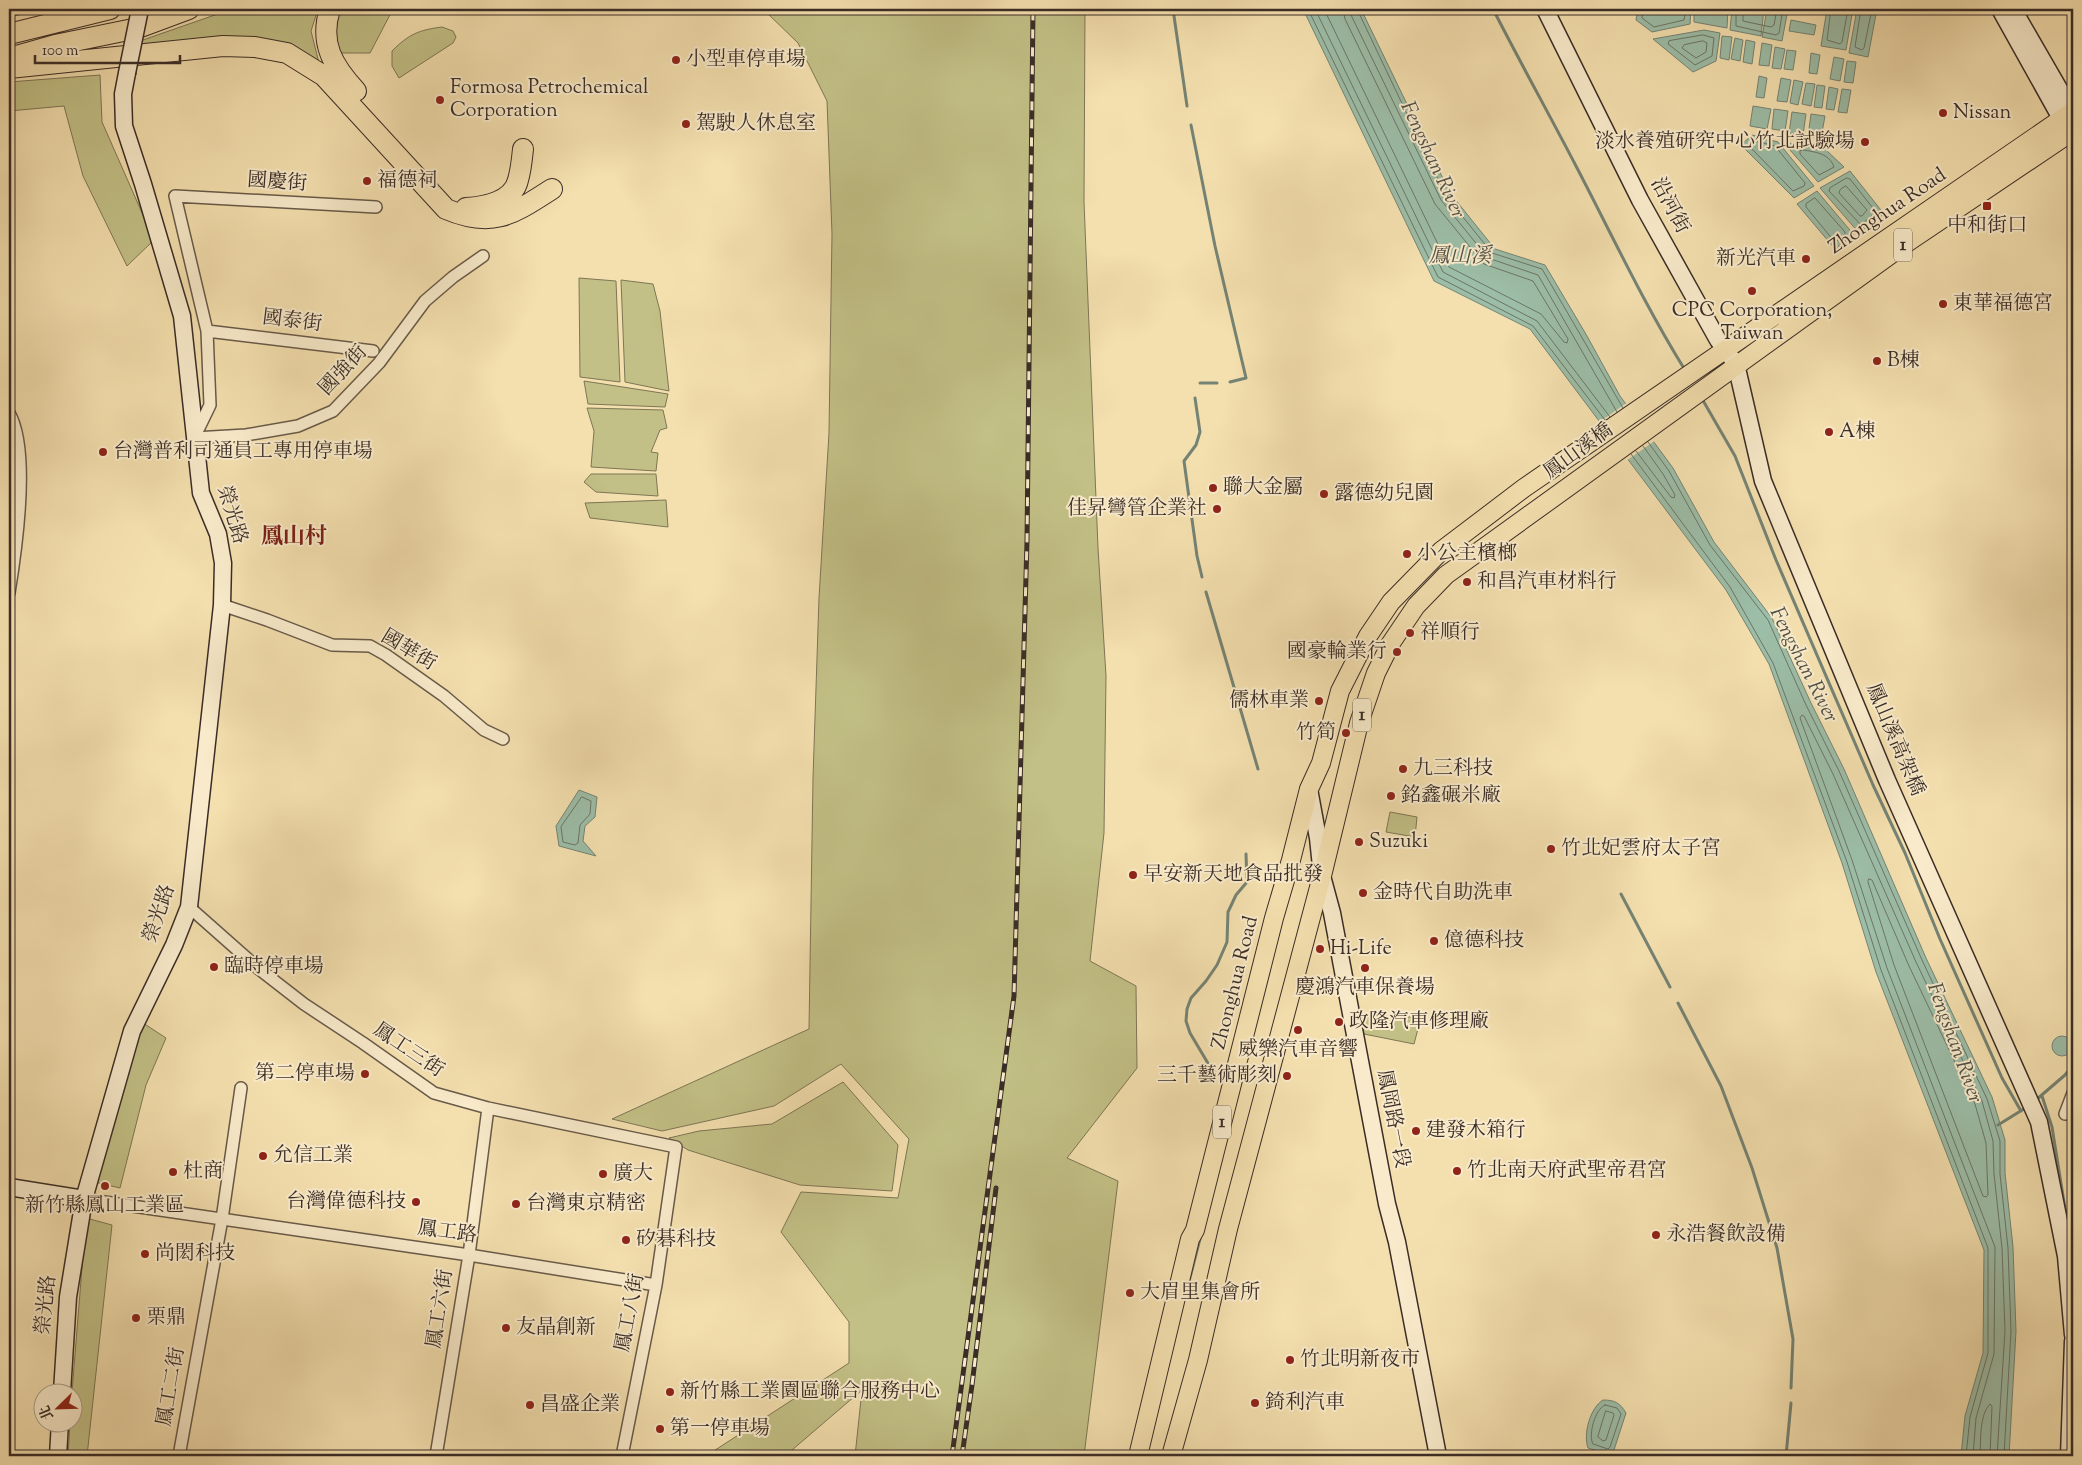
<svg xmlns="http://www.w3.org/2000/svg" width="2082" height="1465" viewBox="0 0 2082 1465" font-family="'Sorts Mill Goudy','Noto Serif TC',serif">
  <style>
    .green { fill: #c2c086; stroke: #7e7656 }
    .water { fill: #9cbda7; stroke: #758374 }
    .pier { fill: #f4dfae }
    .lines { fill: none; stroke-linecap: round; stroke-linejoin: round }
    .shore { stroke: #6b7567; stroke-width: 1 }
    .stream { stroke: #758374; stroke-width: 3 }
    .street-casing { stroke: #685a49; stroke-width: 14 }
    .secondary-casing { stroke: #3a2d27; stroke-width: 19 }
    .primary-casing { stroke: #3a2d27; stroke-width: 20 }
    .highway-casing { stroke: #3a2d27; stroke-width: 22 }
    .street { stroke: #f8eaca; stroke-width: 11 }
    .secondary { stroke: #f8eaca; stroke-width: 16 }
    .primary { stroke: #f4dfae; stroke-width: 18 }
    .highway { stroke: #f4dfae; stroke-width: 20 }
    .rail-casing { stroke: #3a2d27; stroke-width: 5 }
    .rail { stroke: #f8eaca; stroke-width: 3; stroke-dasharray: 9; stroke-linecap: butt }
    .secondary-bridge-casing { stroke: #3a2d27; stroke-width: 19; stroke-linecap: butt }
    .secondary-bridge { stroke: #f8eaca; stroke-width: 16 }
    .poi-dot { fill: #8f2418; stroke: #f8eaca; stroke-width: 2 }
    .labels { text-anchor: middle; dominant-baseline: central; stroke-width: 4; stroke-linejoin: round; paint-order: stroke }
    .shield { fill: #f8eaca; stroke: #736658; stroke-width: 1 }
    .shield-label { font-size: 19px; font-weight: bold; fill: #3a2d27 }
    .poi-label { font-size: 20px; fill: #3a2d27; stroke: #f8eaca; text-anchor: start }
    .street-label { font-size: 20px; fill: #3a2d27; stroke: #f8eaca }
    .water-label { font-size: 21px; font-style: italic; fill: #525147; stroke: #f8eaca }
    .quarter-label { font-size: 22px; font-weight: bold; fill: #7a1f14; stroke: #f8eaca }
  </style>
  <rect width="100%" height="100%" fill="#f4dfae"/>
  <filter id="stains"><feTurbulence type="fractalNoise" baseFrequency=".004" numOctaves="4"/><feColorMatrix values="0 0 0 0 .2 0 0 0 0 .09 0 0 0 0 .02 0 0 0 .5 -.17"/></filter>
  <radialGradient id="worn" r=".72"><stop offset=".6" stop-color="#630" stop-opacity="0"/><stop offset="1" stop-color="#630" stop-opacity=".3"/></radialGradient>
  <path class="green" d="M9,9H47L9,17Z
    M232,9H318L311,31L320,67L292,47L140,49V41Z
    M338,9H393L370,53H340L332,23Z
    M763,9H1085L1084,202L1098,548L1106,676L1104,833L1090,961L1136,986L1137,1068L1067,1158L1118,1181L1084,1456H855L862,1390L785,1456H706L849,1363V1322L781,1232L801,1192L898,1198L909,1139L841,1064L774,1106L662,1131L612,1119L809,1029L813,778L819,598L829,433L832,234L827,101L798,43Z
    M442,27L453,31L456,37L453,43L399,78L392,66V51C409,34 419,30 442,27Z
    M100,75L102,122L154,240L127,266L83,176L64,106L9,111V82Z
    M579,278L616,281L620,382L580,377Z
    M621,280L653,284L660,311L669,391L625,382Z
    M584,381L668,394L665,407L588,404Z
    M587,408L663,410L667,428L660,430L651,452L658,453L656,471L591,467L594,431Z
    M591,474H656L658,496L596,492L584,482Z
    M666,500L668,527L590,518L585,503Z
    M1390,812L1417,817L1415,837L1386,832Z
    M1360,1015L1410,1017L1420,1021L1414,1044L1364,1034Z
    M140,1021L166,1038L146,1085L120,1188L94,1182Z
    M843,1082L898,1145L892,1191L800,1185L688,1150L669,1138L699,1131L772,1124Z
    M86,1218L112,1225L87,1456H68L70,1423L72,1422V1392Z"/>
  <path class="water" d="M1303,9H1361L1450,193L1495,249L1545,265L1587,336L1620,396L1673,468L1714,542L1772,618L1811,703L1844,769L1926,958L1992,1097L2005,1140V1173L2013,1247L2016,1331L2009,1456H1961L1965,1416L1983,1353L1984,1250L1876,972L1842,863L1769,664L1726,590L1530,329L1434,281Z
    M1638,9H1691L1690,24L1652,32L1636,20Z
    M1694,9H1728L1727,28L1694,22Z
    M1732,9H1764L1761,36L1730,30Z
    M1767,9H1788L1782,41L1762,37Z
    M1827,9H1853L1846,50L1821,46Z
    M1857,9H1877L1868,57L1849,53Z
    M1791,20L1816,25L1814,35L1789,31Z
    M1704,30L1720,33L1716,61L1693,72L1653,39Z
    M1722,36L1732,37L1729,60L1720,58Z
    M1735,38L1743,40L1740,61L1731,59Z
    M1746,40L1755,42L1752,64L1743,62Z
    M1762,43L1772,45L1769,66L1759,65Z
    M1775,47L1785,49L1781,69L1772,68Z
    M1787,50L1796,51L1793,70L1784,69Z
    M1811,53L1820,55L1817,74L1809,73Z
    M1834,57L1844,59L1840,81L1830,79Z
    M1847,61L1856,62L1853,83L1844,82Z
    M1759,76L1767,78L1764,98L1756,97Z
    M1781,78L1791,80L1787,102L1777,101Z
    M1794,80L1803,82L1798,105L1790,103Z
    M1806,83L1815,84L1811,106L1802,104Z
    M1817,85L1825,86L1822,108L1814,107Z
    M1829,87L1838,89L1834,110L1826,109Z
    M1842,89L1851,90L1847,113L1838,112Z
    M1753,106L1771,109L1767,129L1750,126Z
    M1774,109L1788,111L1785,131L1772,129Z
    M1792,112L1806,114L1803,135L1789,133Z
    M1811,114L1825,116L1821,138L1808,136Z
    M1752,135L1778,142L1814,186L1794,198L1741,145Z
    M1783,142L1825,149L1844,167L1818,182Z
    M1850,171L1884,214L1859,233L1820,188Z
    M1817,191L1854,235L1835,249L1797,204Z
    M579,790L597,797L595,817L585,826L583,841L596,856L559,846L556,826Z
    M2052 1046a10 10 0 1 1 20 0a10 10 0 1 1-20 0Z
    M1603,1400C1615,1400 1620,1403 1626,1413L1612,1456L1588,1448C1583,1434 1590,1408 1603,1400Z"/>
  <path class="pier" d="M1628,402L1656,440L1626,461L1598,423Z"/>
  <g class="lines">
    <path class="shore" d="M1308,9L1438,277L1533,326L1605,420
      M1315,9L1443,272L1537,321L1610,417
      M1324,9L1449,267L1541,314L1564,342L1567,343L1568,339L1533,281L1484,264L1435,204L1345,19L1343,9
      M1350,9L1351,15L1441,200L1488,258L1538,275L1617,412
      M1357,9L1446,196L1492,253L1542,269L1623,408
      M1643,9L1642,18L1654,27L1684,20L1686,9
      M1736,9V26L1776,35L1779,33L1783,9
      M1743,9V21L1771,27L1774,25L1777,9
      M1831,9L1827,40L1840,44L1842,42L1848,9
      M1861,9L1855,47L1862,50L1864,48L1872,9
      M1703,35L1714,38L1712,56L1695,65L1668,44L1669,41Z
      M1703,41L1707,43L1706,52L1696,58L1682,48L1684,45Z
      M1755,141L1775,146L1805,183L1804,186L1793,191L1750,147V144Z
      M1803,150C1815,152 1829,153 1834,167L1819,175L1800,154V151Z
      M1847,178L1850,179L1876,212L1861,225L1829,191L1830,188Z
      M1846,186L1867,210L1862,216H1860L1839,193L1840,190Z
      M1815,198L1845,232V235L1837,241H1834L1806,207V204Z
      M1648,442L1669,471L1710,545L1768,620L1806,705L1839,771L1922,960L1987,1099L2000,1141V1174L2008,1248L2011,1331L2004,1456
      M1636,451L1671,497L1674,498L1675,495L1663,474L1643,446
      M1631,454L1730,587L1773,663L1847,862L1881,970L1988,1248V1353L1970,1417L1966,1456
      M582,797L591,801L590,814L580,825L578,843L575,845L563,842L561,827Z
      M1869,879L1872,880L1909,966L1975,1104L1986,1143L1988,1195L1986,1197L1983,1196L1894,965L1868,882Z
      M1605,1405L1617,1408L1621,1414L1610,1447L1608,1449L1593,1444C1588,1435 1595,1409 1605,1405Z
      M1606,1411L1613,1413L1614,1415L1606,1440L1603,1441L1598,1437Z
      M1973,1456L1976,1418L1994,1354L1995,1247L1887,968L1852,860L1800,718L1802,715L1804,716L1833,774L1916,962L1982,1101L1993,1141L1994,1174L2002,1248L2005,1331L1997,1456
      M1980,1456C1981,1441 1979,1415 1990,1404L1992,1406L1990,1456"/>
    <path class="stream" d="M1173,9L1187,106
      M1493,9C1520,62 1549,114 1576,166C1612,235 1644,304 1685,370
      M1191,125L1215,246L1246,378L1230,382
      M1200,383H1217
      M1701,397L1735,456L1776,560L1873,785L1905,853L1940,939L2002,1078L2021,1111
      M1195,398L1200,432L1196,445L1184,461L1197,556L1202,577
      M1206,592L1258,769
      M1621,894L1670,987
      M1678,1003L1721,1086L1752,1168L1777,1248L1793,1339L1791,1388
      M1226,1079L1209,1065L1190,1033L1186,1021L1187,1009L1191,998L1206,981L1217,965L1227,942L1228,912L1236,895L1247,882L1246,854
      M2042,1096L2052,1127L2066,1215
      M2036,1100L2065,1075L2073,1065
      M1998,1125L2027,1107
      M1185,1297L1201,1235
      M1786,1456L1791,1403"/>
    <defs>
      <path id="street" d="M376,207L175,196L207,331L210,405L194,438L246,435L298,426L333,411L379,363L425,301L453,277L483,256
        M207,331L373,351
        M9,413C31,451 16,550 9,593
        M222,605L267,620L332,645L370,646L386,655L444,696L484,730L503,739
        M189,907L259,969L304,1004L363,1043L434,1093L488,1108L676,1147L656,1285L622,1456
        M2065,1114L2073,1093
        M84,1199L469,1255L656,1285
        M179,1456L222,1219L241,1088
        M436,1456L469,1255L488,1108"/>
      <path id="secondary" d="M1545,9L1640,200L1718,340L1736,364L1763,481L1887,780L2039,1122L2066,1256L2073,1335
        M2000,9L2068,131
        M2013,9L2073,113
        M1309,789L1318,838L1322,876L1332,913L1387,1204L1397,1242L1438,1456
        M9,1187L84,1199
        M62,1392L68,1297L84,1199L132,1031L174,945L189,907L222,605L223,563L218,534L201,493L182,316L143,184L124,126L123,94L127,73
        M58,1456L60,1422
        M2069,1456L2073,1341"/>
      <path id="primary" d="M1138,1456L1190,1239L1195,1230L1274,918L1291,860L1309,789L1321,763L1340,691L1368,636L1391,602L1441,551L1524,488L2073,111
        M1171,1456L1198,1360L1228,1229L1322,876L1359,723L1376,673L1391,643L1416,606L1446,575L1908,242L2073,131"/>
      <path id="highway" d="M330,9C319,43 333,66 356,91
        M9,34L110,9
        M9,58L55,45L138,28L189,9
        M9,68L223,46L255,47L287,53L324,76L446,209C493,229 513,214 552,189
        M466,208C484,207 513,202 518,180C521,170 522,159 523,149"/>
    </defs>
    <use href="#street" class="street-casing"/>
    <use href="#secondary" class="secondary-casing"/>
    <use href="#primary" class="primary-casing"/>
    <use href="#highway" class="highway-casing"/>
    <use href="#street" class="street"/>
    <use href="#secondary" class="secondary"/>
    <use href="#primary" class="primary"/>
    <use href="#highway" class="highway"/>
    <defs>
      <path id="rail" d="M952,1456L1014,996L1027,541L1033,9
        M962,1456L972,1385L996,1188"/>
    </defs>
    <use href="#rail" class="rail-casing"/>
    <use href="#rail" class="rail"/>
    <defs>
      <path id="secondary-bridge" d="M127,73L140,9"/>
    </defs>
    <use href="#secondary-bridge" class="secondary-bridge-casing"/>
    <use href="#secondary-bridge" class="secondary-bridge"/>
  </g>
  <g class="poi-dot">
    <circle cx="676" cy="60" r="5"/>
    <circle cx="440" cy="100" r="5"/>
    <circle cx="1943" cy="113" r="5"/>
    <circle cx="686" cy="124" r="5"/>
    <circle cx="1865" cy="142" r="5"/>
    <circle cx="367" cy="181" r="5"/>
    <rect x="1982" y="201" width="10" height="10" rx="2.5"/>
    <circle cx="1806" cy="259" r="5"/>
    <circle cx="1752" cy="291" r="5"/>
    <circle cx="1943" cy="304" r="5"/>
    <circle cx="1877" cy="361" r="5"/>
    <circle cx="1829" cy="432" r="5"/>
    <circle cx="103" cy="452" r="5"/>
    <circle cx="1213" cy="488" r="5"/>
    <circle cx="1324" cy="494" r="5"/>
    <circle cx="1217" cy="509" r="5"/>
    <circle cx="1407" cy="554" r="5"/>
    <circle cx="1467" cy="582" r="5"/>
    <circle cx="1410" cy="633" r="5"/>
    <circle cx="1397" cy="652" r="5"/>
    <circle cx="1319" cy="701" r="5"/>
    <circle cx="1346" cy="733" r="5"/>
    <circle cx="1403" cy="769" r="5"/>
    <circle cx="1391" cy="796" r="5"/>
    <circle cx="1359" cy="842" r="5"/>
    <circle cx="1551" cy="849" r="5"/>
    <circle cx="1133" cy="875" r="5"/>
    <circle cx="1363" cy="893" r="5"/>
    <circle cx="1434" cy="941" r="5"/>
    <circle cx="1320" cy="949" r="5"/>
    <circle cx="214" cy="967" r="5"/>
    <circle cx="1365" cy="968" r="5"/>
    <circle cx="1339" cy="1022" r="5"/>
    <circle cx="1298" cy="1030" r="5"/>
    <circle cx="365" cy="1074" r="5"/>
    <circle cx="1287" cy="1076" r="5"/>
    <circle cx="1416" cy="1131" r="5"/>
    <circle cx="263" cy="1156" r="5"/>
    <circle cx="1457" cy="1171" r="5"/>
    <circle cx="173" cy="1172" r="5"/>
    <circle cx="603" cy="1174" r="5"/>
    <circle cx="105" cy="1186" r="5"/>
    <circle cx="416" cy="1202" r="5"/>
    <circle cx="516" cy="1204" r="5"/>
    <circle cx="1656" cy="1235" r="5"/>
    <circle cx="626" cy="1240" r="5"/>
    <circle cx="145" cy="1254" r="5"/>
    <circle cx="1130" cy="1293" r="5"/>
    <circle cx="136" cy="1318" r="5"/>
    <circle cx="506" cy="1328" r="5"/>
    <circle cx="1290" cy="1360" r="5"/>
    <circle cx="670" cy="1392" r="5"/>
    <circle cx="1255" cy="1403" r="5"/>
    <circle cx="530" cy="1405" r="5"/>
    <circle cx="660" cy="1429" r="5"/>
  </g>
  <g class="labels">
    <g class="shield">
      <rect x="1894" y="228.5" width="18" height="33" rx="4"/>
      <rect x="1353" y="698.5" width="18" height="33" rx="4"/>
      <rect x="1213" y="1105.5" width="18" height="33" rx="4"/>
    </g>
    <g class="shield-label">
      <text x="1903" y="245">1</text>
      <text x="1362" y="715">1</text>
      <text x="1222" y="1122">1</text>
    </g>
    <g class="poi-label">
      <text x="686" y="60">小型車停車場</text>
      <text x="450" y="88">Formosa Petrochemical<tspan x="450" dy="23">Corporation</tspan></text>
      <text x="1953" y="113">Nissan</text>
      <text x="696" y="124">駕駛人休息室</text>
      <text x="1855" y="142" text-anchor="end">淡水養殖研究中心竹北試驗場</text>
      <text x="377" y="181">福德祠</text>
      <text x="1987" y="226" text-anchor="middle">中和街口</text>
      <text x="1796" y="259" text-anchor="end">新光汽車</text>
      <text x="1953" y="304">東華福德宮</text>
      <text x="1752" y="311" text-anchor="middle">CPC Corporation,<tspan x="1752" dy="23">Taiwan</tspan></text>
      <text x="1887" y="361">B棟</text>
      <text x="1839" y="432">A棟</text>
      <text x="113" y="452">台灣普利司通員工專用停車場</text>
      <text x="1223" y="488">聯大金屬</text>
      <text x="1334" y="494">露德幼兒園</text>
      <text x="1207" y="509" text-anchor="end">佳昇彎管企業社</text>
      <text x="1417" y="554">小公主檳榔</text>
      <text x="1477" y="582">和昌汽車材料行</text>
      <text x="1420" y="633">祥順行</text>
      <text x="1387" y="652" text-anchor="end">國豪輪業行</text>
      <text x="1309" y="701" text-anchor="end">儒林車業</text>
      <text x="1336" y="733" text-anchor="end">竹筍</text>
      <text x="1413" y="769">九三科技</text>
      <text x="1401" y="796">銘鑫碾米廠</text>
      <text x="1369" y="842">Suzuki</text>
      <text x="1561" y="849">竹北妃雲府太子宮</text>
      <text x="1143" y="875">早安新天地食品批發</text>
      <text x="1373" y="893">金時代自助洗車</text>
      <text x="1444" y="941">億德科技</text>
      <text x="1330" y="949">Hi-Life</text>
      <text x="224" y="967">臨時停車場</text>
      <text x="1365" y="988" text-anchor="middle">慶鴻汽車保養場</text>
      <text x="1349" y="1022">政隆汽車修理廠</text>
      <text x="1298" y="1050" text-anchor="middle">威樂汽車音響</text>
      <text x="355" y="1074" text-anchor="end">第二停車場</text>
      <text x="1277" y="1076" text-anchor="end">三千藝術彫刻</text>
      <text x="1426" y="1131">建發木箱行</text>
      <text x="273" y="1156">允信工業</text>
      <text x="1467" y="1171">竹北南天府武聖帝君宮</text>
      <text x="183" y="1172">杜商</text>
      <text x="613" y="1174">廣大</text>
      <text x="406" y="1202" text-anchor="end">台灣偉德科技</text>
      <text x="526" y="1204">台灣東京精密</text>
      <text x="105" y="1206" text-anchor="middle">新竹縣鳳山工業區</text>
      <text x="1666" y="1235">永浩餐飲設備</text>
      <text x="636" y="1240">矽碁科技</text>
      <text x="155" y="1254">尚閎科技</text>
      <text x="1140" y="1293">大眉里集會所</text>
      <text x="146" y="1318">栗鼎</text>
      <text x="516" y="1328">友晶創新</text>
      <text x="1300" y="1360">竹北明新夜市</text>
      <text x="680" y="1392">新竹縣工業園區聯合服務中心</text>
      <text x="1265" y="1403">錡利汽車</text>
      <text x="540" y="1405">昌盛企業</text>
      <text x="670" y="1429">第一停車場</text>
    </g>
    <g class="street-label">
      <text transform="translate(277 183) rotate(4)">國慶街</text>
      <text transform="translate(1669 206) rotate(62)">沿河街</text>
      <text transform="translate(1888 212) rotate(-34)">Zhonghua Road</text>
      <text transform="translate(292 322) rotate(7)">國泰街</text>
      <text transform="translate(344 371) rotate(-47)">國強街</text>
      <text transform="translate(1579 452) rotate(-36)">鳳山溪橋</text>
      <text transform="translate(231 515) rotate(73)">榮光路</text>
      <text transform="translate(408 651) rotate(31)">國華街</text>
      <text transform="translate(1894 740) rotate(67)">鳳山溪高架橋</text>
      <text transform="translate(160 914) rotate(-71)">榮光路</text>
      <text transform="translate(1236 983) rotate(-76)">Zhonghua Road</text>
      <text transform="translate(408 1051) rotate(34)">鳳工三街</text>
      <text transform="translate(1392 1119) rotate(79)">鳳岡路一段</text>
      <text transform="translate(447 1233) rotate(8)">鳳工路</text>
      <text transform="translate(47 1305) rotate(-84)">榮光路</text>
      <text transform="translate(441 1309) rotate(-81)">鳳工六街</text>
      <text transform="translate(631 1313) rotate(-79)">鳳工八街</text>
      <text transform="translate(172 1387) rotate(-80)">鳳工二街</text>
    </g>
    <g class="water-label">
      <text transform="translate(1432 160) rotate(65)">Fengshan River</text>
      <text x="1460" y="257">鳳山溪</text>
      <text transform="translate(1803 665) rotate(63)">Fengshan River</text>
      <text transform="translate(1954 1043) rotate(70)">Fengshan River</text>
    </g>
    <g class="quarter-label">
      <text x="294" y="538">鳳山村</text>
    </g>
  </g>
  <rect width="2082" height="1465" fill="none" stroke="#f4dfae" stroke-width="30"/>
  <rect x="10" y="10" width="2062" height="1445" fill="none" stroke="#3a2d27" stroke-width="2.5"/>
  <rect x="15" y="15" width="2052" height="1435" fill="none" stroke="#3a2d27"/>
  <g transform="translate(58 1408) rotate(247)"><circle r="24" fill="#f8eaca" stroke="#ac9e89"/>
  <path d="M0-4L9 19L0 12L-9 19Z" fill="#8f2418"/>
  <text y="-8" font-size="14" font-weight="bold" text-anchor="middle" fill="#3a2d27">北</text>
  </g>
  <path d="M35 55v8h145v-8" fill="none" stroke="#3a2d27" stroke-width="2.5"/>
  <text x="42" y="55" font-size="15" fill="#3a2d27" stroke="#f8eaca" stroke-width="4" paint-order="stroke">100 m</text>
  <rect width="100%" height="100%" filter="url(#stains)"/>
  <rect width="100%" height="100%" fill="url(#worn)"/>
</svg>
